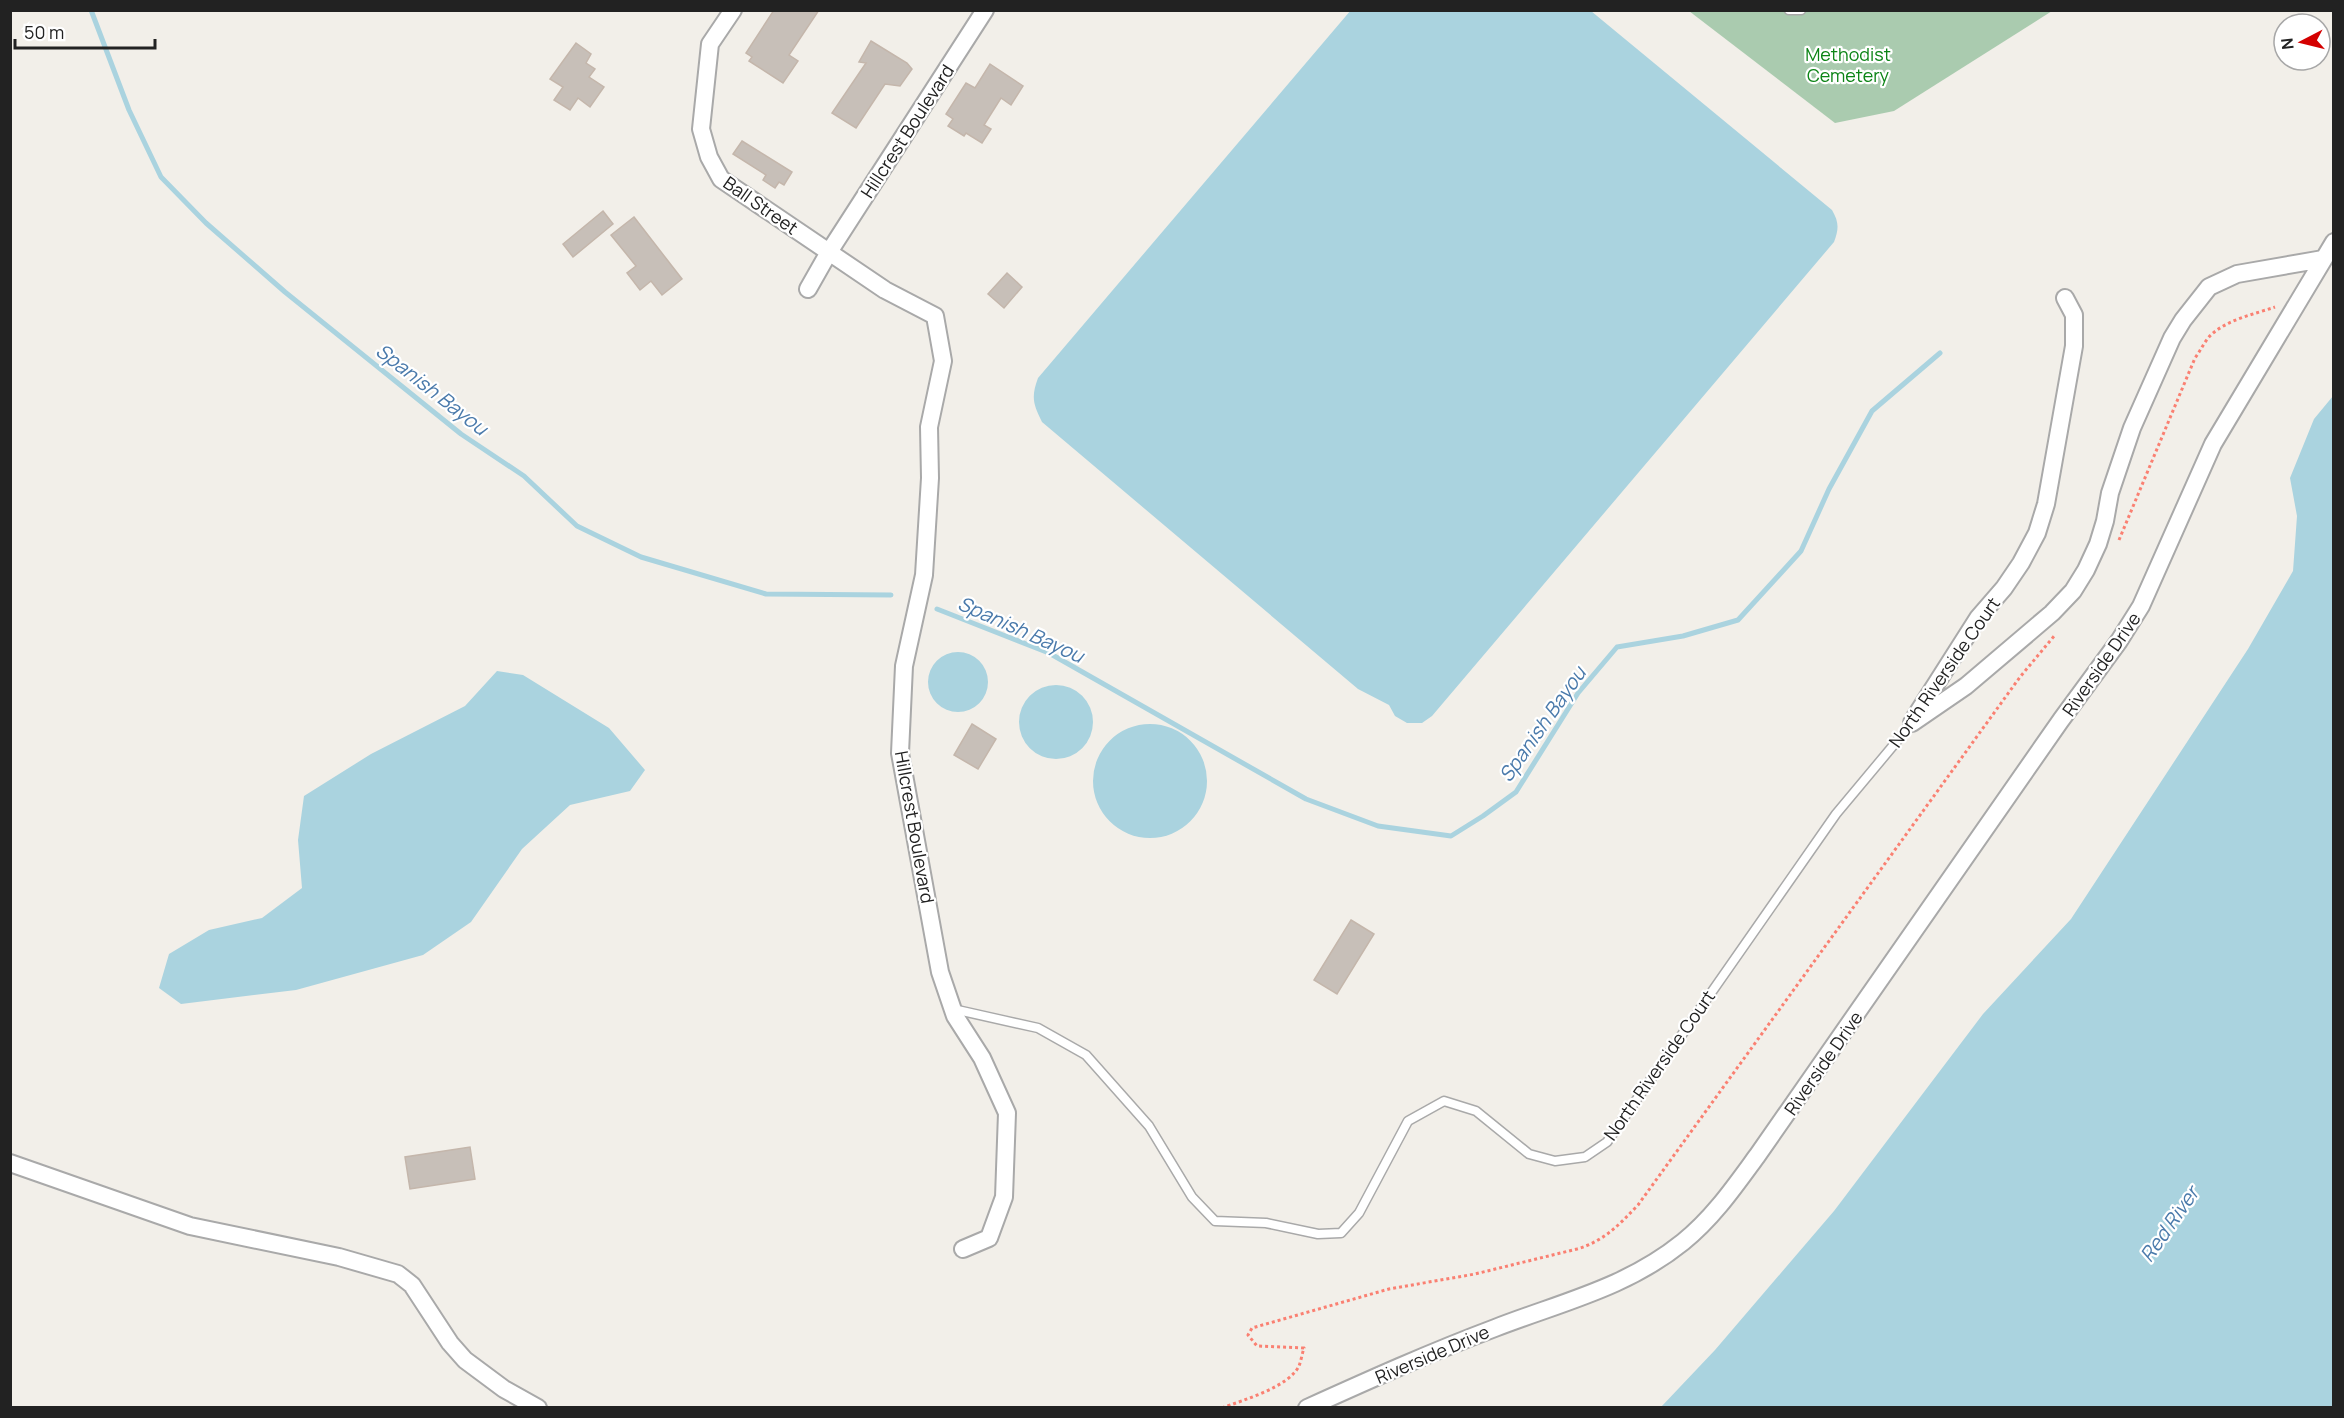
<svg xmlns="http://www.w3.org/2000/svg" width="2344" height="1418" viewBox="0 0 2344 1418" font-family="Manrope,sans-serif">
  <style>
    .cemetery { fill: #aacbaf }
    .water { fill: #aad3df }
    .lines { fill: none; stroke-linecap: round; stroke-linejoin: round }
    .stream { stroke: #aad3df; stroke-width: 5 }
    .building { fill: #c7bfb8; stroke: #c4b6ab; stroke-width: 1.5 }
    .lane-casing { stroke: #a9a9a9; stroke-width: 11 }
    .street-casing { stroke: #a9a9a9; stroke-width: 20 }
    .path { stroke: #fa8072; stroke-width: 3; stroke-dasharray: 3 3; stroke-linecap: butt }
    .lane { stroke: #fff; stroke-width: 8 }
    .street { stroke: #fff; stroke-width: 16 }
    .labels { text-anchor: middle; dominant-baseline: central; stroke-width: 4.5; stroke-linejoin: round; paint-order: stroke }
    .park-label { font-size: 18px; fill: #0c8416; stroke: #fff }
    .street-label { font-size: 18px; fill: #222; stroke: #fff }
    .water-label { font-size: 20px; font-style: italic; fill: #4a7aab; stroke: #fff }
  </style>
  <rect width="100%" height="100%" fill="#f2efe9"/>
  <path class="cemetery" d="M1689,11H2052L1894,111L1835,123Z"/>
  <path class="water" d="M1351,10L1591,11L1832,210C1839,222 1839,229 1834,242L1432,716L1422,723H1407L1395,716L1389,705L1358,689L1042,422C1033,404 1031,397 1038,378Z
    M2333,396V1407H1661L1715,1350L1834,1211L1983,1014L2071,919L2248,649L2293,571L2297,516L2290,478L2314,419Z
    M928 682a30 30 0 1 1 60 0a30 30 0 1 1-60 0Z
    M497,671L523,675L609,728L645,770L630,791L570,805L522,849L471,922L423,955L296,990L181,1004L159,988L169,954L209,930L262,918L302,888L298,840L304,796L371,754L465,706Z
    M1019 722a37 37 0 1 1 74 0a37 37 0 1 1-74 0Z
    M1093 781a57 57 0 1 1 114 0a57 57 0 1 1-114 0Z"/>
  <g class="lines">
    <path class="stream" d="M91,10L129,110L161,177L206,223L285,292L461,434L524,476L577,526L641,557L766,594L891,595
      M937,609L1049,653L1306,799L1378,826L1451,836L1483,816L1516,792L1578,693L1617,647L1683,636L1738,620L1801,551L1829,489L1872,411L1940,353"/>
  </g>
  <path class="building" d="M774,10H819L789,55L798,61L783,83L749,61L752,57L746,53Z
    M871,41L907,63L912,69L900,86L885,84L856,128L832,113L866,63L859,62Z
    M576,43L591,54L586,63L595,69L589,77L604,87L590,107L578,98L570,110L554,100L563,87L550,79Z
    M990,64L1023,86L1011,105L1001,98L984,125L991,129L982,143L966,133L964,136L948,126L953,119L946,114L966,83L975,88Z
    M742,141L792,172L784,185L779,182L775,188L763,180L766,175L733,154Z
    M603,211L613,224L573,257L563,244Z
    M634,217L682,279L662,295L651,281L640,290L627,273L636,266L611,235Z
    M1007,273L1022,287L1004,308L988,294Z
    M972,724L996,739L978,769L954,755Z
    M1351,920L1374,934L1337,994L1314,980Z
    M470,1147L475,1179L410,1189L405,1157Z"/>
  <g class="lines">
    <defs>
      <path id="lane" d="M1789,10H1801
        M953,1009L1038,1028L1086,1055L1149,1126L1192,1197L1215,1221L1266,1223L1318,1234L1341,1233L1359,1213L1408,1121L1444,1101L1476,1111L1529,1154L1555,1161L1585,1157L1607,1142L1836,814L1912,723"/>
      <path id="street" d="M733,10L710,44L701,129L709,157L721,179L885,290L935,316L943,361L929,427L930,478L924,575L904,666L900,753L940,972L955,1016L982,1058L1007,1113L1004,1197L989,1238L963,1249
        M808,289L829,252L985,10
        M1915,717L1978,618L2004,588L2021,563L2037,533L2046,504L2074,346V315L2065,298
        M1912,723L1966,686L2052,613L2073,591L2086,570L2098,544L2105,521L2110,493L2132,428L2172,338L2183,320L2209,287L2237,274L2323,259
        M10,1163L190,1226L339,1257L398,1274L412,1285L450,1343L465,1360L504,1389L538,1408
        M1307,1408C1369,1380 1431,1352 1495,1328C1562,1302 1626,1288 1683,1242C1713,1218 1735,1186 1757,1156L2061,720L2119,641L2141,606L2213,444L2334,242"/>
    </defs>
    <use href="#lane" class="lane-casing"/>
    <use href="#street" class="street-casing"/>
    <path class="path" d="M2119,540L2195,358C2201,350 2205,340 2212,334C2229,319 2255,314 2275,307
      M1222,1408C1243,1400 1289,1387 1299,1366C1301,1361 1302,1354 1304,1348L1257,1346L1248,1335L1252,1328L1389,1289L1475,1274L1577,1249C1604,1241 1619,1225 1638,1205L2020,677L2055,635"/>
    <use href="#lane" class="lane"/>
    <use href="#street" class="street"/>
  </g>
  <g class="labels">
    <g class="park-label">
      <text x="1848" y="54">Methodist<tspan x="1848" dy="21">Cemetery</tspan></text>
    </g>
    <g class="street-label">
      <text transform="translate(907 131) rotate(-57)">Hillcrest Boulevard</text>
      <text transform="translate(761 205) rotate(35)">Ball Street</text>
      <text transform="translate(2101 664) rotate(-55)">Riverside Drive</text>
      <text transform="translate(1944 672) rotate(-55)">North Riverside Court</text>
      <text transform="translate(915 827) rotate(80)">Hillcrest Boulevard</text>
      <text transform="translate(1823 1063) rotate(-55)">Riverside Drive</text>
      <text transform="translate(1659 1065) rotate(-55)">North Riverside Court</text>
      <text transform="translate(1432 1354) rotate(-23)">Riverside Drive</text>
    </g>
    <g class="water-label">
      <text transform="translate(432 389) rotate(38)">Spanish Bayou</text>
      <text transform="translate(1021 629) rotate(24)">Spanish Bayou</text>
      <text transform="translate(1542 724) rotate(-55)">Spanish Bayou</text>
      <text transform="translate(2169 1224) rotate(-55)">Red River</text>
    </g>
  </g>
  <rect width="2344" height="1418" fill="none" stroke="#222222" stroke-width="24"/>
  <g transform="translate(2302 42) rotate(263)"><circle r="28" fill="#ffffff" stroke="#a7a7a7" stroke-width="1.5"/>
  <path d="M0-4.5L10 22L0 15L-10 22Z" fill="#d40000"/>
  <text y="-9" font-size="16" font-weight="bold" text-anchor="middle" fill="#222222">N</text>
  </g>
  <path d="M15 39v9h140v-9" fill="none" stroke="#222222" stroke-width="3"/>
  <text x="24" y="39" font-size="18" fill="#222222" stroke="#ffffff" stroke-width="4.5" paint-order="stroke">50 m</text>
</svg>
